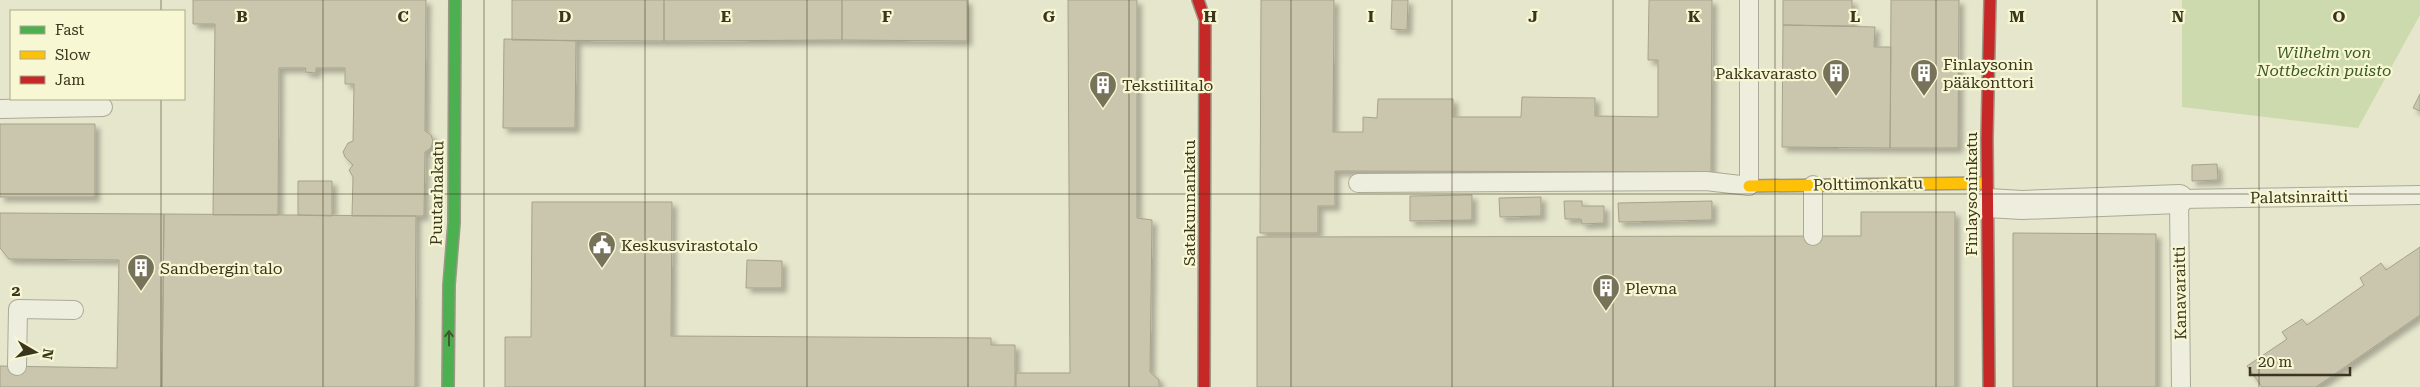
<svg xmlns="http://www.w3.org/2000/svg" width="2420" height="387" viewBox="0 0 2420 387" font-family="'Roboto Serif',serif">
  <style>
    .green { fill: #ccdaae }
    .building { fill: #cac6ad; stroke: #a7a28b; filter: url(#shadow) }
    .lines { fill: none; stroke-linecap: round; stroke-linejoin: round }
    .lane-casing { stroke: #abaa96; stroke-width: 20 }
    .street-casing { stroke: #abaa96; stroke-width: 30 }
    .fast-casing { stroke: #9b9986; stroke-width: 14 }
    .slow-casing { stroke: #9b9986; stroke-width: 14 }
    .jam-casing { stroke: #9b9986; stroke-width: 14 }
    .lane { stroke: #eeeedf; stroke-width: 18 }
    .street { stroke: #eeeedf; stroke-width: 28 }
    .fast { stroke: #4caf50; stroke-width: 11 }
    .slow { stroke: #ffc107; stroke-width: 11 }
    .jam { stroke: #c62828; stroke-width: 11 }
    .oneway { stroke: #405a2c }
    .grid { fill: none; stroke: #3b351d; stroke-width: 1; stroke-opacity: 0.55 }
    .labels { text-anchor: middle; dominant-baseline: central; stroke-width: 4.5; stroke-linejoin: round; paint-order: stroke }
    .park-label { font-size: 16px; font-style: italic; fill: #3a5922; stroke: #f7f8d3 }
    .poi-label { font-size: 16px; fill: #3b351d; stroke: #f7f8d3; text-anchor: start }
    .street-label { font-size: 16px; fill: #3b351d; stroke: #f7f8d3 }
    .grid-label { font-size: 16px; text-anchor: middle; font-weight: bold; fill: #3b351d; stroke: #f7f8d3; stroke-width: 4.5; stroke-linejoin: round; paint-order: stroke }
  </style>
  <defs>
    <filter id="shadow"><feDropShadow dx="4.5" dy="4.5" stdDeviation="2.5" flood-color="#0004"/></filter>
  </defs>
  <rect width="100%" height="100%" fill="#e6e6cc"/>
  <path class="green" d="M2182,0H2420V15L2358,128L2182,107Z"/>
  <path class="building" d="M193,0H426L425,131L431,135L433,141L431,148L425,152L424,216H352L353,177L349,170L353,165L345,157L343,152L348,143L353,141L354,84H345V68H316V73L305,72L306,68H279L278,215H213L215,24H193Z
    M512,0H664V41L512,40Z
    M664,0H842V40L664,41Z
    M842,0H967V41L842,40Z
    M1068,0H1137V218L1152,220L1150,372L1159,380V387H1016V373H1070Z
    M1261,0H1334L1333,132H1363V117L1377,118L1378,99H1453V117H1521L1522,97L1595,98V116L1658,117V60H1648L1649,0H1712L1711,172L1335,171V206H1318V233H1260Z
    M1392,0H1408L1407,30L1391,29Z
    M1783,0H1852V26L1783,25Z
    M1891,0H1959L1958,148H1890Z
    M1783,25L1875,27L1874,47H1891L1890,148L1782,147Z
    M504,39L576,41L575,128H503Z
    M2420,94V111L2413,108Z
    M0,124H95V197H0Z
    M2217,164L2218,180L2192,181V165Z
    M298,181H332V216L298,215Z
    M1472,195V220L1410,221V196Z
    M1541,197V216L1500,217L1499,198Z
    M1564,201H1582V206H1604V223L1582,224L1581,219H1565Z
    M1712,201V220L1619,222L1618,203Z
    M532,202H672L671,336L991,338V345H1015V387H505V337H531Z
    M1861,212H1955V387H1257V237L1861,236Z
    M0,213L164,214L162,387H0V366L117,368L119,260L9,259L0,248Z
    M164,214L416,216L415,387H162Z
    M2013,233L2156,234V387H2013Z
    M2420,247V315L2316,387H2262L2247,366L2287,339L2282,332L2302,319L2307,325L2364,285L2360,278L2381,263L2386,270Z
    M747,260L782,261V288H746Z"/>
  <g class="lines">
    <defs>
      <path id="lane" d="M0,109L103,107
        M1358,183L1706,181L1749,186V0
        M1813,185V236
        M17,366L18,309L74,310
        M2181,387L2179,199L2420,195"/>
      <path id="street" d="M1988,203L2022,205L2179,199"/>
      <path id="fast" d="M448,387L449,285L454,223L455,0"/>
      <path id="slow" d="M1749,186L1987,183"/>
      <path id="jam" d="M1198,0L1205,20L1204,387
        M1989,387L1987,138L1990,0"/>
    </defs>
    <use href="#lane" class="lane-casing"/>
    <use href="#street" class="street-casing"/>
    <use href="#fast" class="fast-casing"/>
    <use href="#slow" class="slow-casing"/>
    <use href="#jam" class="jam-casing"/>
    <use href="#lane" class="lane"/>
    <use href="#street" class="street"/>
    <use href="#fast" class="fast"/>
    <use href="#slow" class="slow"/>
    <use href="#jam" class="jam"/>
  </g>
  <defs><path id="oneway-shaft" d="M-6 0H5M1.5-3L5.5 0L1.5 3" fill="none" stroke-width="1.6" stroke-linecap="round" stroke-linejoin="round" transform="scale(1.25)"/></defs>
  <use class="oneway" href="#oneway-shaft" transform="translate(449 338) rotate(-90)"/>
  <path class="grid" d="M161,0V11M323,0V387M484,0V387M645,0V387M807,0V387M968,0V387M1129,0V387M1291,0V387M1452,0V387M1613,0V387M1775,0V387M1936,0V387M2097,0V387M2259,0V387M161,99V387M0,194H2420"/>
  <defs>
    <symbol id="building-pin" viewBox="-11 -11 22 30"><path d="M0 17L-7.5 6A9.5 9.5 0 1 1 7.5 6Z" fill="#77735a" stroke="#f7f8d3"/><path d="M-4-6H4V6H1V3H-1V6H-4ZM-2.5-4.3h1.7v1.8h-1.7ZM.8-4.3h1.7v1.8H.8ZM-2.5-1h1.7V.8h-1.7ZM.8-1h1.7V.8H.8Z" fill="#fff"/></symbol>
    <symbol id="civic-pin" viewBox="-11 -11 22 30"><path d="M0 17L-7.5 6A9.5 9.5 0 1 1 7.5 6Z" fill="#77735a" stroke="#f7f8d3"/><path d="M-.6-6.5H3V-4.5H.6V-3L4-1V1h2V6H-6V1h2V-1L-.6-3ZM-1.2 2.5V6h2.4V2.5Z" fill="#fff"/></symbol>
  </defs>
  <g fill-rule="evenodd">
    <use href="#building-pin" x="1820" y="57" width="32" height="43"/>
    <use href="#building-pin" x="1908" y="57" width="32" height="43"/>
    <use href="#building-pin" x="1087" y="69" width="32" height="43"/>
    <use href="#civic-pin" x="586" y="229" width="32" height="43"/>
    <use href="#building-pin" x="125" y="252" width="32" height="43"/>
    <use href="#building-pin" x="1590" y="272" width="32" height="43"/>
  </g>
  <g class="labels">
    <g class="park-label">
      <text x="2324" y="52">Wilhelm von<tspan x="2324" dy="18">Nottbeckin puisto</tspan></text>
    </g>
    <g class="poi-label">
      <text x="1943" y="64">Finlaysonin<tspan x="1943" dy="18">pääkonttori</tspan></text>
      <text x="1817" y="73" text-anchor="end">Pakkavarasto</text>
      <text x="1122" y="85">Tekstiilitalo</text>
      <text x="621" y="245">Keskusvirastotalo</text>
      <text x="160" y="268">Sandbergin talo</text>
      <text x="1625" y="288">Plevna</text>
    </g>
    <g class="street-label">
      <text transform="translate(1868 184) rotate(-1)">Polttimonkatu</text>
      <text transform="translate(437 193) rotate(-89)">Puutarhakatu</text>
      <text transform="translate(1971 194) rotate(-90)">Finlaysoninkatu</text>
      <text transform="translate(2299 197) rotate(-1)">Palatsinraitti</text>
      <text transform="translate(1189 203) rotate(-90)">Satakunnankatu</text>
      <text transform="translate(2180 293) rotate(-91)">Kanavaraitti</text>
    </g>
  </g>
  <g class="grid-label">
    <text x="242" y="22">B</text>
    <text x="403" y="22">C</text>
    <text x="565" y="22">D</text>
    <text x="726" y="22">E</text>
    <text x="887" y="22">F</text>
    <text x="1049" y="22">G</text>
    <text x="1210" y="22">H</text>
    <text x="1371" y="22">I</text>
    <text x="1533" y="22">J</text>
    <text x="1694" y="22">K</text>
    <text x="1855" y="22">L</text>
    <text x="2017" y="22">M</text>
    <text x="2178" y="22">N</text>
    <text x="2339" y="22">O</text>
    <text x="16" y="296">2</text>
  </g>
  <rect x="10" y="10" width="175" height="90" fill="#f7f8d3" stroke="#acaa8a"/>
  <rect x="20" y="26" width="25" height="8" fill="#4caf50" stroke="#acaa8a"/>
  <text x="55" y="35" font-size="15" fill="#3b351d">Fast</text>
  <rect x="20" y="51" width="25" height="8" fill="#ffc107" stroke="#acaa8a"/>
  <text x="55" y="60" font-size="15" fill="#3b351d">Slow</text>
  <rect x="20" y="76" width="25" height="8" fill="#c62828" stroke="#acaa8a"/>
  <text x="55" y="85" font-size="15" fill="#3b351d">Jam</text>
  <g transform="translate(35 352) rotate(99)" stroke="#f7f8d3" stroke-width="4" paint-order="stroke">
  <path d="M0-4L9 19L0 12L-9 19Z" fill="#3b351d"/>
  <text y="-8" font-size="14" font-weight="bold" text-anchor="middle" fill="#3b351d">N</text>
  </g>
  <path d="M2250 367v8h100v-8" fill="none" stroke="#3b351d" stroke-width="2.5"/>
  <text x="2258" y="367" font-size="15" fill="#3b351d" stroke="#f7f8d3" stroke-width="4" paint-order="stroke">20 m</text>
</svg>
